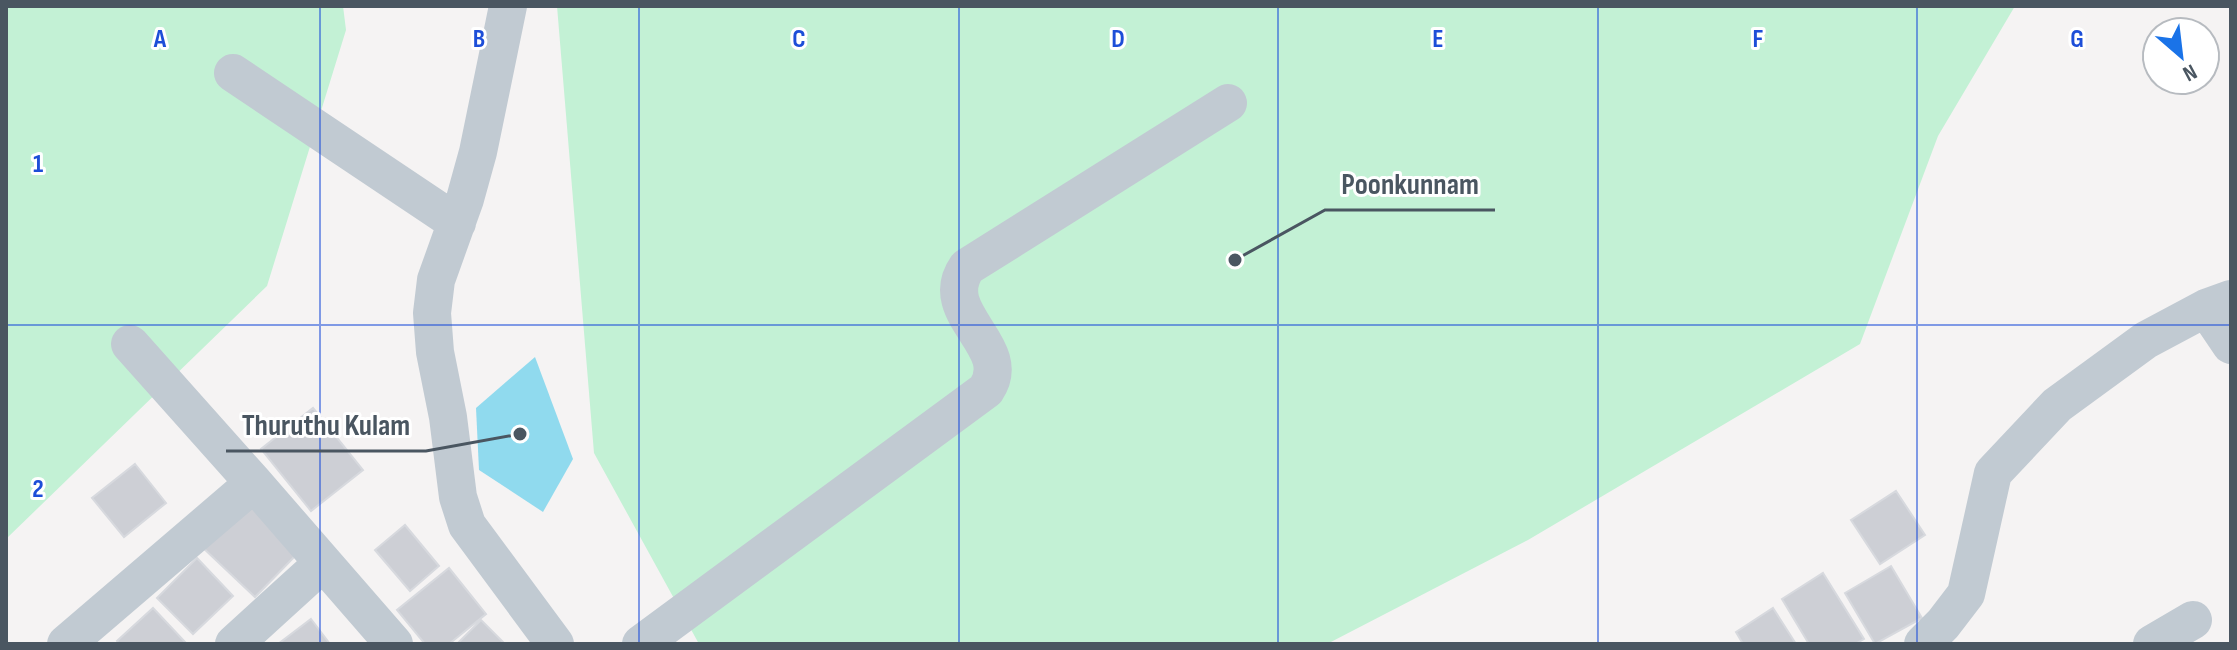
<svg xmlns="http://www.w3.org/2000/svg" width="2237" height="650" viewBox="0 0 2237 650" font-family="'Sofia Sans Condensed',sans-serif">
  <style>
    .green { fill: #c3f1d5 }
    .water { fill: #90daee }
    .building { fill: #cdcfd5; stroke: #d7d9de; stroke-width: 2 }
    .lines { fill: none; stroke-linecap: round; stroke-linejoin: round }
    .street { stroke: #c1cad2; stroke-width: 38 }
    .grid { fill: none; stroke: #1d4ed8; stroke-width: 2; stroke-opacity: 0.55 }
    .grid-label { font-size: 26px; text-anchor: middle; font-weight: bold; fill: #1d4ed8; stroke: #fff; stroke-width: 6; stroke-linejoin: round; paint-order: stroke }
    .leader { fill: none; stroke: #4a5661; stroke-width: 3 }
    .callout-dot { fill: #4a5661; stroke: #fff; stroke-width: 3 }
    .callout-label { font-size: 30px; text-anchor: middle; font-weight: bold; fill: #4a5661; stroke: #fff; stroke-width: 6; stroke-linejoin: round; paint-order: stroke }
  </style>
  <rect width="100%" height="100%" fill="#f5f3f3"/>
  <path class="green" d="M6,6H343L346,30L267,286L6,539Z
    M557,6H2015L1938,136L1860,344L1528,540L1327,644H699L594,453Z"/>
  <path class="water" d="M535,357L573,459L543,512L479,470L476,408Z"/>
  <path class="building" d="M313,408L363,470L311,511L261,449Z
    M135,464L166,503L124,537L92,498Z
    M1896,491L1925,535L1880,564L1851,520Z
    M246,499L300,551L255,597L201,546Z
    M405,525L439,566L410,591L375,550Z
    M197,558L233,596L193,634L157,598Z
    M1891,566L1922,618L1875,644L1845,593Z
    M449,568L486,614L449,644H425L397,610Z
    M1823,573L1864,639L1855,644H1809L1782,599Z
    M153,608L186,643L119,644L117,641Z
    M1773,608L1796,644H1743L1736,632Z
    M311,619L330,644H278Z
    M481,620L504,643L457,644Z"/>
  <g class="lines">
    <path class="street" d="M508,6L478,152L465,199L436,280L432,313L435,352L448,417L458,497L467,525L555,644
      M233,73L457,223
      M2206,308L2231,345
      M130,344L254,483
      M66,644L254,483L394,644
      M234,644L323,563
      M641,644L986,390C1016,346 934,314 967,267L1228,103
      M1923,644L1943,624L1966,594L1993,473L2057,405L2146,340L2206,308L2231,299
      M2152,644L2193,620"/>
  </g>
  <path class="grid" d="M320,6V644M639,6V644M959,6V644M1278,6V644M1598,6V644M1917,6V644M6,325H2231"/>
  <g class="grid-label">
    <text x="160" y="47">A</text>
    <text x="479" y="47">B</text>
    <text x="799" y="47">C</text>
    <text x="1118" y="47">D</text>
    <text x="1438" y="47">E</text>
    <text x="1758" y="47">F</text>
    <text x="2077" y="47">G</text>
    <text x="38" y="172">1</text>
    <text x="38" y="497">2</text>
  </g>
  <path class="leader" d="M1235 260L1325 210H1495M520 434L426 451H226"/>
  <g class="callout-dot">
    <circle cx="1235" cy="260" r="8"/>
    <circle cx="520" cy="434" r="8"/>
  </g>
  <g class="callout-label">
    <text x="1410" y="194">Poonkunnam</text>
    <text x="326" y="435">Thuruthu Kulam</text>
  </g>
  <rect width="2237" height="650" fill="none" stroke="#4a5661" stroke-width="16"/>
  <g transform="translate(2181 56) rotate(152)"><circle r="38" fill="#ffffff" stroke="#b7bbc0" stroke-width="2"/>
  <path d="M0-6L14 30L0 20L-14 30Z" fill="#1a73e8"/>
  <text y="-12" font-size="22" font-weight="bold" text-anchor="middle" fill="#4a5661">N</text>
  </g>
</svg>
